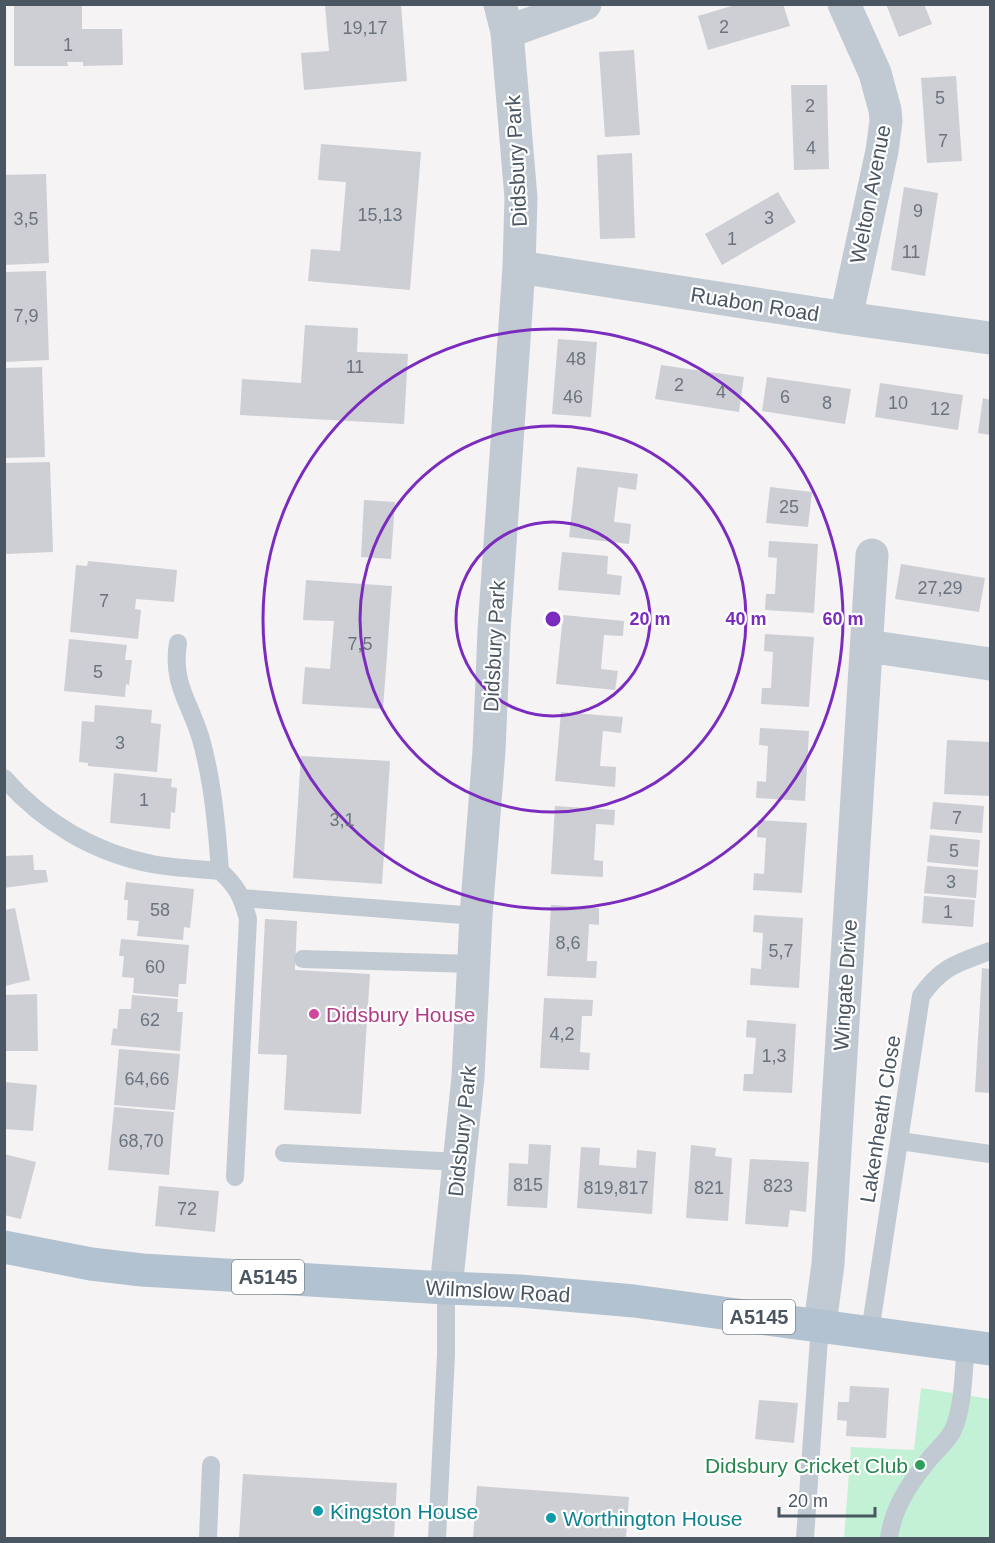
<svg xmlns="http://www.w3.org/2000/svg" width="995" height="1543" viewBox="0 0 995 1543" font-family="Helvetica,sans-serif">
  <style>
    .green { fill: #c3f1d5 }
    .building { fill: #cdcfd5 }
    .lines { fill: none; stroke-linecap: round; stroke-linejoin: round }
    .lane { stroke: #c1cad2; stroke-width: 18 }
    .street { stroke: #c1cad2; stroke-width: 33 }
    .primary { stroke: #b3c2d1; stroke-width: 33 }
    .ring { fill: none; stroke: #7b2cbf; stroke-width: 3 }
    .hotel-dot { fill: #d1479c; stroke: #fff; stroke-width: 2 }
    .leisure-dot { fill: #2e9e5b; stroke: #fff; stroke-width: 2 }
    .culture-dot { fill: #0f9aa8; stroke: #fff; stroke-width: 2 }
    .labels { text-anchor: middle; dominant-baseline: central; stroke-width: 4.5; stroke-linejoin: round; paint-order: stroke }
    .number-label { font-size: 18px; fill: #6b747e }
    .shield { fill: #fff; stroke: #808990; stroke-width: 1.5 }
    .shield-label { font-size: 20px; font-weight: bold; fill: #4a5661 }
    .street-label { font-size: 21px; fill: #4a5661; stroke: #fff }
    .hotel-label { font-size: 21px; fill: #b23c85; stroke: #fff; text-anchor: start }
    .leisure-label { font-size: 21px; fill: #27864d; stroke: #fff; text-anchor: end }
    .culture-label { font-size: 21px; fill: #0d838f; stroke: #fff; text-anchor: start }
    .centre { fill: #7b2cbf; stroke: #fff; stroke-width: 3 }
    .ring-label { font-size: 18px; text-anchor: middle; font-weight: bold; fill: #7b2cbf; stroke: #fff; stroke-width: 4.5; stroke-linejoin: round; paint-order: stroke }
  </style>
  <rect width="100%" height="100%" fill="#f5f3f3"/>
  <path class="green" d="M921,1388L990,1399V1538H844L851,1447L914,1450Z"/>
  <path class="building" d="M14,4H82V29H122L123,65L83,66V62H67L68,66H14Z
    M738,4H783L790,26L708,50L698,16Z
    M886,4H924L932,24L899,37Z
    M325,5H401L407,81L304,90L301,53L329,51Z
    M634,50L640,135L605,137L599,52Z
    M956,76L962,161L927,163L921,78Z
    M791,85H827L829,169L794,170Z
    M321,144L421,152L410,290L308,281L311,249L340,251L346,182L318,180Z
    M632,153L635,238L600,239L597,155Z
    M46,174L49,263L4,265V175Z
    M904,187L938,193L925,276L891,270Z
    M778,192L796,222L722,265L705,234Z
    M46,271L49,360L4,362V272Z
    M305,325L358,328L357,352L408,354L404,424L240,415L242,379L301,383Z
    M558,339L597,342L591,417L552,414Z
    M661,365L744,377L739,412L655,399Z
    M42,367L45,457L4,458V368Z
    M767,377L851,389L845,424L762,411Z
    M880,383L963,395L958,430L875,417Z
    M983,398L990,400V435L978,433Z
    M50,462L53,552L5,554L4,463Z
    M577,467L638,474L636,490L618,487L614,522L631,524L629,544L569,537Z
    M770,487L812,492L808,527L766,523Z
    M364,500L395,502L391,559L361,557Z
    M769,541L818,544L814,613L765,610L766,594H775L777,558L768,557Z
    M562,552L608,556L607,574L622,576L620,595L558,590Z
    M88,561L177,570L174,602L136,599L135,609L141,610L138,639L70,632L76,565L87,566Z
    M901,564L985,578L979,612L895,599Z
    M306,580L392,586L383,709L302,704L305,667L330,669L334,621L303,620Z
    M563,615L624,621L623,636L604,635L601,669L618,671L615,690L556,684Z
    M765,634L814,637L809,707L761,704L762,688H771L773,652L764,651Z
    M69,639L127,645L125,660H132L129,685L126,684L125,697L64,691Z
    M95,705L152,710L151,723L161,724L157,772L88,766V763L79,762L82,721L94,722Z
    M561,712L623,717L621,733L603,731L600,766L616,767L615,787L555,781Z
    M760,728L809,731L805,801L756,798L757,781L766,782L768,746L759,745Z
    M947,740L990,742V796L944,794Z
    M301,756L390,761L382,884L293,878Z
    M114,773L172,779L171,787L177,788L175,813L171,812L170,829L110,823Z
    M933,802L984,806L982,833L930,829Z
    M555,806L615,810L614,825L596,824L594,860L603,861V877L551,874Z
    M758,820L807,823L802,893L753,890L754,873L764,874L766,838L757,837Z
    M930,835L980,840L978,867L927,862Z
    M33,855L34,870H46L48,882L4,888V856Z
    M927,866L978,870L976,898L924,893Z
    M126,882L194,889L190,928L184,927L183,940L137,936L139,921L127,920L128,900H124Z
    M924,896L975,900L973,927L922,923Z
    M551,905L599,908V925L589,924L587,961H597L596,978L547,976Z
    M15,908L30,980L5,986V910Z
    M754,915L803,918L799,988L750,985L751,968L761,969L763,933L753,932Z
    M265,919L297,921L295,970L370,974L361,1114L284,1110L287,1055L258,1054Z
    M121,939L189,945L186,984H179L178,997L133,993L134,978L122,977L124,956H119Z
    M982,968L990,969V1093L975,1092Z
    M37,994L38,1051H4V995Z
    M132,995L178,999L177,1012H183L180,1051L111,1045L113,1028L117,1029L119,1009H131Z
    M544,998L593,1000L592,1016H582L580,1052L590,1053L589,1070L540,1068Z
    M747,1020L796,1024L792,1093L743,1091L744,1074H753L756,1038L746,1037Z
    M119,1049L180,1054L175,1110L114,1105Z
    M4,1082L37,1085L33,1131L4,1129Z
    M114,1107L174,1112L169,1175L108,1170Z
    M529,1144L551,1145L547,1208L507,1206L509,1163L528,1164Z
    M691,1145L716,1148L715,1156L732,1158L728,1221L686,1218Z
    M581,1147L600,1148L599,1165L636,1168L637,1150L656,1152L652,1214L577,1208Z
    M4,1154L36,1162L21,1219L4,1215Z
    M750,1159L809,1162L806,1212L790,1210L788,1227L745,1224Z
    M159,1186L219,1191L215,1232L155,1226Z
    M850,1386L889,1388L886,1438L846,1436L847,1421L837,1420L838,1402H849Z
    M759,1400L798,1403L794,1443L755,1439Z
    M243,1474L397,1483L394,1538H239Z
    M477,1486L629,1497L626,1538H473Z"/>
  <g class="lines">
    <path class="lane" d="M178,643C171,686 192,704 202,743C213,784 217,829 220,871
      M4,778C42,822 95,853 152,864C174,868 198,869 220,871
      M220,871C237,886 242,897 248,919L235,1177
      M242,898L476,916
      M303,959L474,964
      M900,1141L990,1154
      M284,1153L459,1162
      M870,1332L921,996C942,966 958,963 990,951
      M208,1538L211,1465
      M437,1538L446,1355V1288
      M805,1538L820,1324
      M889,1538C893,1507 911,1481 931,1457C939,1448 946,1442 952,1432C964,1409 963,1371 966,1345"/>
    <path class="street" d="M844,4L875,73L885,110L886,121L882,151L846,318
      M507,32L585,4
      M519,267L846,318L990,338
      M867,646L990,664
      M446,1288L468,1077L476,916L489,751L494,631L519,267L521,198L507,32L500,4
      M820,1324L828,1264L872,555"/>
    <path class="primary" d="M4,1247L91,1264L142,1270L446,1288L520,1291L634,1301L990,1349"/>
  </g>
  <g class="ring">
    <circle cx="553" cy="619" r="97"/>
    <circle cx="553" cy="619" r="193"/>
    <circle cx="553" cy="619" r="290"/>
  </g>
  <circle class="hotel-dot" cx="314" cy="1014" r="6"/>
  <circle class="leisure-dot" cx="920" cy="1465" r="6"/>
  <g class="culture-dot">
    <circle cx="318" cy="1511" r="6"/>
    <circle cx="551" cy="1518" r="6"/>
  </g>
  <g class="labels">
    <g class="number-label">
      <text x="724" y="27">2</text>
      <text x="365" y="28">19,17</text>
      <text x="68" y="45">1</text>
      <text x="940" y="98">5</text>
      <text x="810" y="106">2</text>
      <text x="943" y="141">7</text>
      <text x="811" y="148">4</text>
      <text x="918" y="211">9</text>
      <text x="380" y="215">15,13</text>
      <text x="769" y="218">3</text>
      <text x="26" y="219">3,5</text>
      <text x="732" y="239">1</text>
      <text x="911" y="252">11</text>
      <text x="26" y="316">7,9</text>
      <text x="576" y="359">48</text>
      <text x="355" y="367">11</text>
      <text x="679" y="385">2</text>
      <text x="721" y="392">4</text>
      <text x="573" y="397">46</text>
      <text x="785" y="397">6</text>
      <text x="827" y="403">8</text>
      <text x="898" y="403">10</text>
      <text x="940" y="409">12</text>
      <text x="789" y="507">25</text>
      <text x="940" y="588">27,29</text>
      <text x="104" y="601">7</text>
      <text x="360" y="644">7,5</text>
      <text x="98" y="672">5</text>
      <text x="120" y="743">3</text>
      <text x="144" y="800">1</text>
      <text x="957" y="818">7</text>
      <text x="342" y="820">3,1</text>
      <text x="954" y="851">5</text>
      <text x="951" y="882">3</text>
      <text x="160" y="910">58</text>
      <text x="948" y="912">1</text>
      <text x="568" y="943">8,6</text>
      <text x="781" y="951">5,7</text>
      <text x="155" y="967">60</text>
      <text x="150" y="1020">62</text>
      <text x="562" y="1034">4,2</text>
      <text x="774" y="1056">1,3</text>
      <text x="147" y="1079">64,66</text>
      <text x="141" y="1141">68,70</text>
      <text x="528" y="1185">815</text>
      <text x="778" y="1186">823</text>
      <text x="616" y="1188">819,817</text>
      <text x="709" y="1188">821</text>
      <text x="187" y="1209">72</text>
    </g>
    <g class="shield">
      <rect x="232" y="1260" width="72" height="34" rx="4.5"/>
      <rect x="723" y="1300" width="72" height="34" rx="4.5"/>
    </g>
    <g class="shield-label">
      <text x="268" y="1277">A5145</text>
      <text x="759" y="1317">A5145</text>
    </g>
    <g class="street-label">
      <text transform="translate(516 161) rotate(-93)">Didsbury Park</text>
      <text transform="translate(870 194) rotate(-79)">Welton Avenue</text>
      <text transform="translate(755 304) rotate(9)">Ruabon Road</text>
      <text transform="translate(494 646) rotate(-87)">Didsbury Park</text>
      <text transform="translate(845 985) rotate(-86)">Wingate Drive</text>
      <text transform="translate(880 1119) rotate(-81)">Lakenheath Close</text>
      <text transform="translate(462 1131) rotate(-84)">Didsbury Park</text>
      <text transform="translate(498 1291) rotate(3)">Wilmslow Road</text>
    </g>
    <g class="hotel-label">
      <text x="326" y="1014">Didsbury House</text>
    </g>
    <g class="leisure-label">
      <text x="908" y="1465">Didsbury Cricket Club</text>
    </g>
    <g class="culture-label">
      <text x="330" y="1511">Kingston House</text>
      <text x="563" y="1518">Worthington House</text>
    </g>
  </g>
  <circle cx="553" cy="619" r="9" class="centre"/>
  <g class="ring-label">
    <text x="650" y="625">20 m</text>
    <text x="746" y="625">40 m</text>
    <text x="843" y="625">60 m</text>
  </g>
  <rect width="995" height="1543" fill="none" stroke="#4a5661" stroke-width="12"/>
  <path d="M779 1507v9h96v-9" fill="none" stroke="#4a5661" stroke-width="3"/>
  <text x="788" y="1507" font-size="18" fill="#4a5661" stroke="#ffffff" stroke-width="4.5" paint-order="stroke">20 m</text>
</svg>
